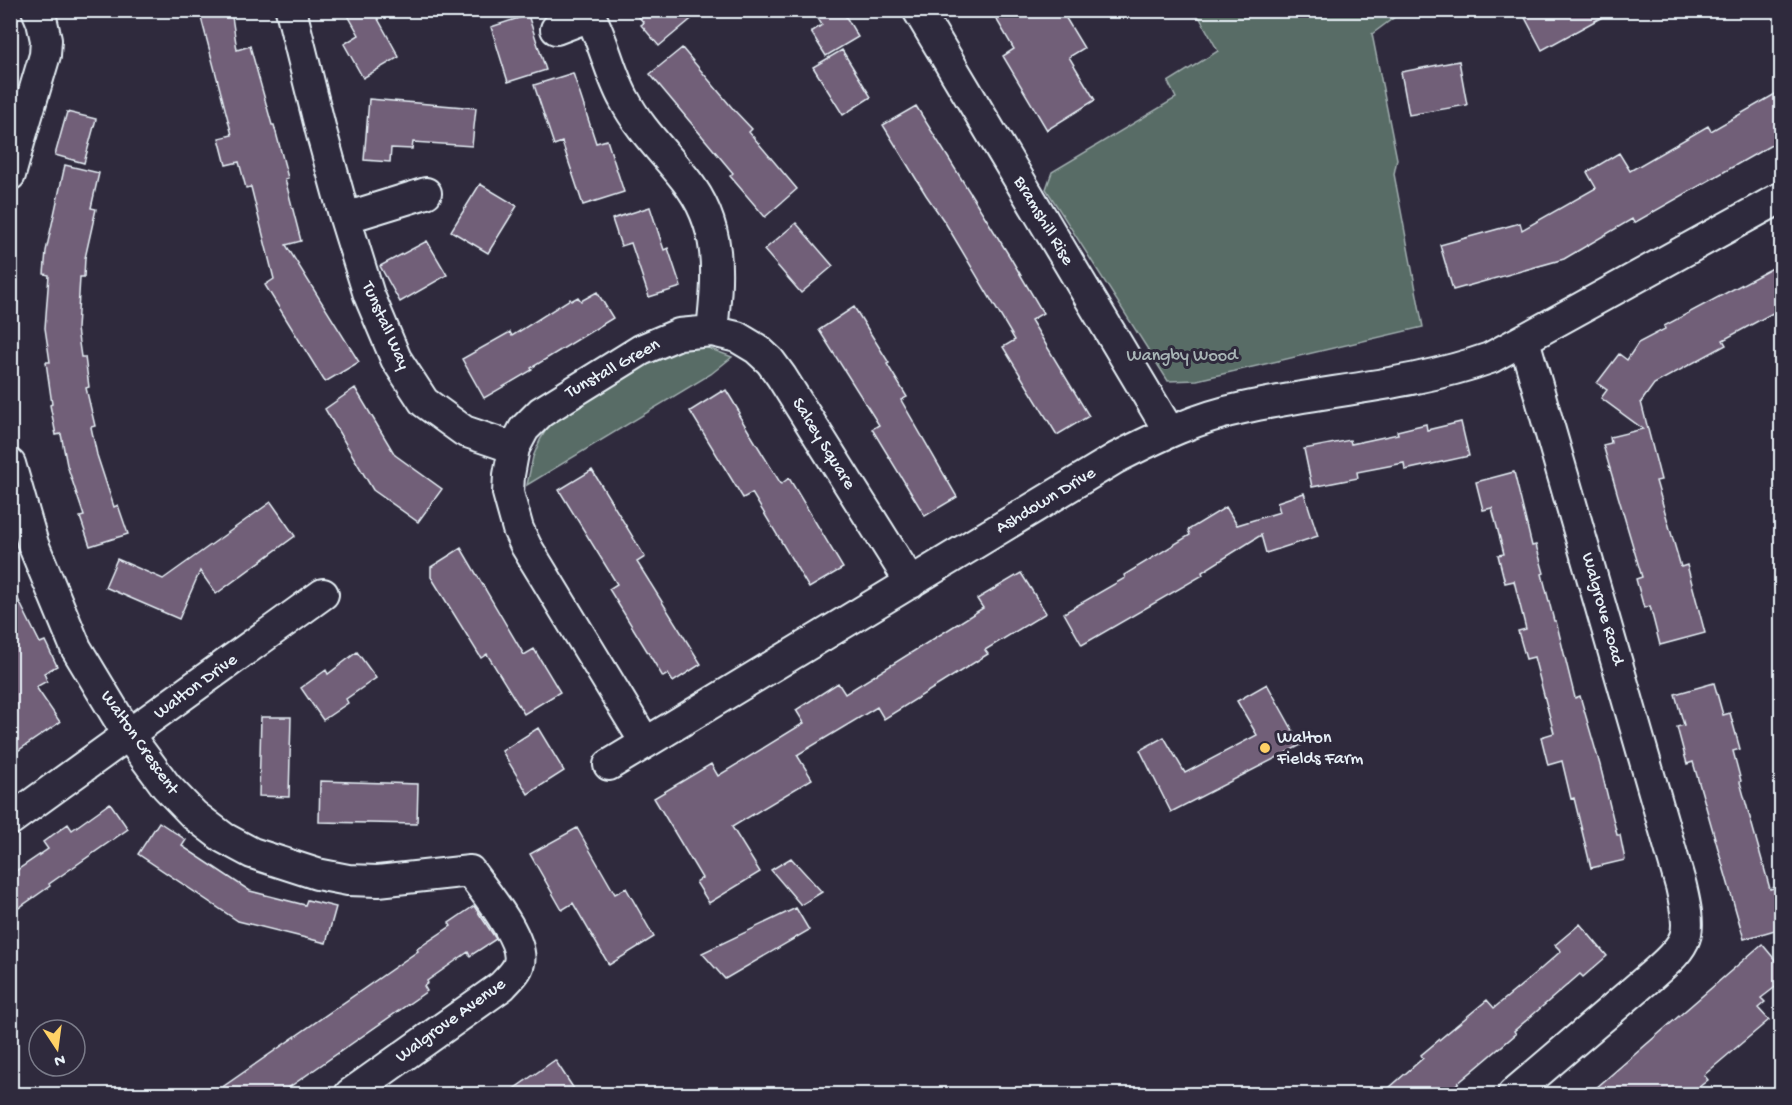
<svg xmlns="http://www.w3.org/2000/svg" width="1792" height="1105" viewBox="0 0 1792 1105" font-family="'Gochi Hand',sans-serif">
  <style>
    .green { fill: #596c66; stroke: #a0aeaf; stroke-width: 1.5 }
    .building { fill: #715f78; stroke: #e8f1f8; stroke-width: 1.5 }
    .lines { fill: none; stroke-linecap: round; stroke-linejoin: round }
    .street-casing { stroke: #e8f1f8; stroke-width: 34 }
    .street { stroke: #2f2a3d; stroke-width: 30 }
    .poi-dot { fill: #ffd166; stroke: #2f2a3d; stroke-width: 2 }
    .labels { text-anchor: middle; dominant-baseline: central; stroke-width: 6; stroke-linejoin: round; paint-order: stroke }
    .street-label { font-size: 18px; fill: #e8f1f8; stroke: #2f2a3d }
    .park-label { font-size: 18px; fill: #a8b5b6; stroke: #2f2a3d }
    .poi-label { font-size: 18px; fill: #e8f1f8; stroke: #2f2a3d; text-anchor: start }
  </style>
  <rect width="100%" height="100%" fill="#2f2a3d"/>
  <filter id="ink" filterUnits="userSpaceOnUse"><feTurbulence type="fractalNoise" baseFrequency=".0167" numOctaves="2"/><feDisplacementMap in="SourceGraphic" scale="12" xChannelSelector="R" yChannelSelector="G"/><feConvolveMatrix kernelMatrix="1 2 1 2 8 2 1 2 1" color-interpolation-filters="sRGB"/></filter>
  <g filter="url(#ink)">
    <path class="green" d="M1196,11L1392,10L1396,16L1372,34L1397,159L1394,174L1423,327L1197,380L1168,381L1046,189L1052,172L1176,98L1168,82L1218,51Z
      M703,346L732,357L711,374L527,485L533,457L540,440L550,423L575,405L673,349Z"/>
    <path class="building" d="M199,10H231L237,50L250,46L272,125H274L288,178L285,179L301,241L286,245L359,362L325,382L265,285L274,279L251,187L246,188L239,162L226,165L219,138L232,135Z
      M345,10H373L399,57L363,78L344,44L359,35Z
      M633,10H702L659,46L641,25L644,23Z
      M813,10H842L858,37L826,56L811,32L822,25Z
      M991,10H1061L1084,48L1069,57L1095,100L1047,130L1003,56L1014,49Z
      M1521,10H1615L1542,50Z
      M528,15L546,70L508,82L491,27Z
      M682,48L734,110L752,129L749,132L797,189L765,217L730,176L733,173L650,74Z
      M842,50L871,97L843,115L813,67Z
      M1459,61L1467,105L1409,115L1401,72Z
      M573,73L596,143L607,140L624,192L583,205L562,142L554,145L534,85Z
      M1782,90V139L1634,223L1632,219L1564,259L1453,290L1440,245L1520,223L1522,230L1596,188L1587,172L1619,153L1630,171L1708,126L1711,131Z
      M369,99L476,108L472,146L413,142L412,149L391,148L390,162L364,160Z
      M916,106L1010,257L1043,313L1031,320L1089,416L1057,435L1003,347L1015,340L946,224L926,195L883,125Z
      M67,112L96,119L84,163L55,155Z
      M65,165L99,173L91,208L96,209L85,258L84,277H80L77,329L81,357H85L89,387L86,388L95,426L91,427L97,455L114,507L118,505L128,534L90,546L80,517L84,516L67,465L61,434L56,435L50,405L52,404L46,362H50L45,328L49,275L44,274L46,251Z
      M480,184L517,206L488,253L451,231Z
      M650,207L664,250L668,248L681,287L649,297L631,243L621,246L612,219Z
      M796,223L833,266L801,293L764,250Z
      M427,241L447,275L400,302L380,266Z
      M1782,263V308L1723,340L1726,345L1654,384L1641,402L1661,480L1656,481L1681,567L1687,565L1705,633L1660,645L1650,606L1644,608L1636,579L1642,577L1603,445L1611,443L1610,437L1643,429L1601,398L1607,390L1597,383L1619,354L1627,360L1638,343L1665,329L1664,326Z
      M597,292L613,318L531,368L532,370L484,398L462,359L510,332L512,336L570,299L571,301L578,297L581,301Z
      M854,307L889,363L887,364L907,397L901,400L957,497L925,516L872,429L879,425L819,330Z
      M355,388L395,455L442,489L418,522L373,490L325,409Z
      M726,390L740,413L738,414L781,484L789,478L843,568L809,588L752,493L743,498L690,411L722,391L723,392Z
      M1461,422L1469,456L1405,470L1404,463L1357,472L1358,478L1312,487L1304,449L1350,440L1351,444L1398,434L1397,431L1426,424L1427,430Z
      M592,470L645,557L637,562L701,664L673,682L668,674L663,677L609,589L617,584L559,490Z
      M1514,472L1532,546L1536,545L1544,573L1542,574L1554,621H1556L1575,698L1580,696L1600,765L1617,835H1620L1625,860L1591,868L1574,798L1571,799L1562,761L1548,765L1541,737L1554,733L1534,657L1526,659L1518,631L1526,629L1514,581L1505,583L1498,555L1504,554L1492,508L1483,510L1476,482Z
      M1304,493L1318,536L1266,553L1261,535L1202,572L1203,575L1082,645L1064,613L1125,578L1124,575L1190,535L1188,530L1226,507L1237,525L1280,512L1277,502Z
      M271,502L295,536L216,594L200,571L179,619L105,587L117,559L163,579Z
      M461,548L524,655L534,649L560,692L524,714L487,654L481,658L431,577V567Z
      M1021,573L1046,613L985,650L988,654L884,719L877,707L797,755L812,779L732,827L760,872L709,903L696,882L702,878L654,798L711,764L718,776L804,723L796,710L838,683L845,694L983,608L977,599Z
      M10,583L40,643L45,641L57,666L44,673L47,681L36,687L60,722L10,756Z
      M357,652L376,678L346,699L348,703L323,720L301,688L326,670L328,674Z
      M1714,683L1723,715L1730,713L1740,749L1733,751L1741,781L1740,782L1770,889L1778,887L1782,902V928L1744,939L1693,762L1687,764L1677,727L1684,725L1675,694Z
      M1267,684L1301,745L1171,812L1140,750L1164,737L1185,773L1257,735L1237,701Z
      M261,717H291L289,797L259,796Z
      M538,728L564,771L528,794L502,751Z
      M320,781L418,784L417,824L319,822Z
      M110,803L128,829L49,884L50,886L10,914V875L48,849L43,842L68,824L72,830Z
      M159,822L186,840L182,846L250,891L305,905L307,900L336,907L326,943L238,921L138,854Z
      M577,828L615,894L626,888L654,937L609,965L573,903L562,910L530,854Z
      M791,858L822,892L801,905L771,870Z
      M474,906L496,939L470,956L468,952L427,981L428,983L424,986L427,991L278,1095H211L418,951L417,949L451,926L449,923Z
      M796,908L809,930L725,979L702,953Z
      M1580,924L1607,956L1583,977L1580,974L1514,1031L1516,1034L1444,1095H1381L1423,1058L1421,1055L1487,1000L1494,1008L1534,975L1561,951L1555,945Z
      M1762,944L1782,968V982L1761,998L1765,1002L1758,1008L1769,1020L1704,1075L1708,1080L1689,1095H1588Z
      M555,1060L578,1095H505Z"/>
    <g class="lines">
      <defs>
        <path id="street" d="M291,10L321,131L345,218L369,295L396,359L424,402L464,431L514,448
          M587,10C603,37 609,72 624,99C640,130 664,152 685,179C723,226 718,274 712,331
          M918,10L1169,431
          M556,29L590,16
          M10,175L20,139L45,55L46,40L42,22L37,10
          M345,218L426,193
          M10,464L33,544L76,648L129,736L166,786L194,815L224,838L252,853L317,874L348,880L378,881L470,871C483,890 525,939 519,963C517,972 508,979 502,986L350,1094
          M645,742L526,546L518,529L508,493L509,475L514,448L524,429L541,412L641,350L679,334L712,331L737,337L757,349L770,361L781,376L911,583
          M609,765L1116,458C1157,437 1198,417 1243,408C1325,390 1411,386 1490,358L1782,197
          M10,820L323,594
          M1513,1094L1651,976C1663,965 1680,952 1685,937C1690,924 1684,899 1681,886L1524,340"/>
      </defs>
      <use href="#street" class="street-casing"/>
      <use href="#street" class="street"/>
    </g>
  </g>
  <circle class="poi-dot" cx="1265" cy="748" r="6"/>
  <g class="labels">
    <g class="street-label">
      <text transform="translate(1043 221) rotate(59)">Bramshill Rise</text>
      <text transform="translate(385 326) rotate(66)">Tunstall Way</text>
      <text transform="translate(613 369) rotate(-29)">Tunstall Green</text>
      <text transform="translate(823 444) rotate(58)">Salcey Square</text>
      <text transform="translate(1046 501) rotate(-31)">Ashdown Drive</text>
      <text transform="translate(1602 609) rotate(74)">Walgrove Road</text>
      <text transform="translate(196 687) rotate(-36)">Walton Drive</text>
      <text transform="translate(139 743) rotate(55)">Walton Crescent</text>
      <text transform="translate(451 1021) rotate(-36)">Walgrove Avenue</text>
    </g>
    <g class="park-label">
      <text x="1182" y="356">Wangby Wood</text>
    </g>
    <g class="poi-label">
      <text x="1277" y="738">Walton<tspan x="1277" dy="21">Fields Farm</tspan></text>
    </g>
  </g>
  <rect width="1792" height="1105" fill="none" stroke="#2f2a3d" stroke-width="36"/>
  <rect x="18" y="18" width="1756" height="1069" fill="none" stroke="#e8f1f8" stroke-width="2" filter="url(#ink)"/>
  <g transform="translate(57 1048) rotate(167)"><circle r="28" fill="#2f2a3d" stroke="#797a88" stroke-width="1.5"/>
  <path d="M0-4.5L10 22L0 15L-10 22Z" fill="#ffd166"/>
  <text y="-9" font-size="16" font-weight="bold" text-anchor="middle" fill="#e8f1f8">N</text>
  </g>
</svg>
